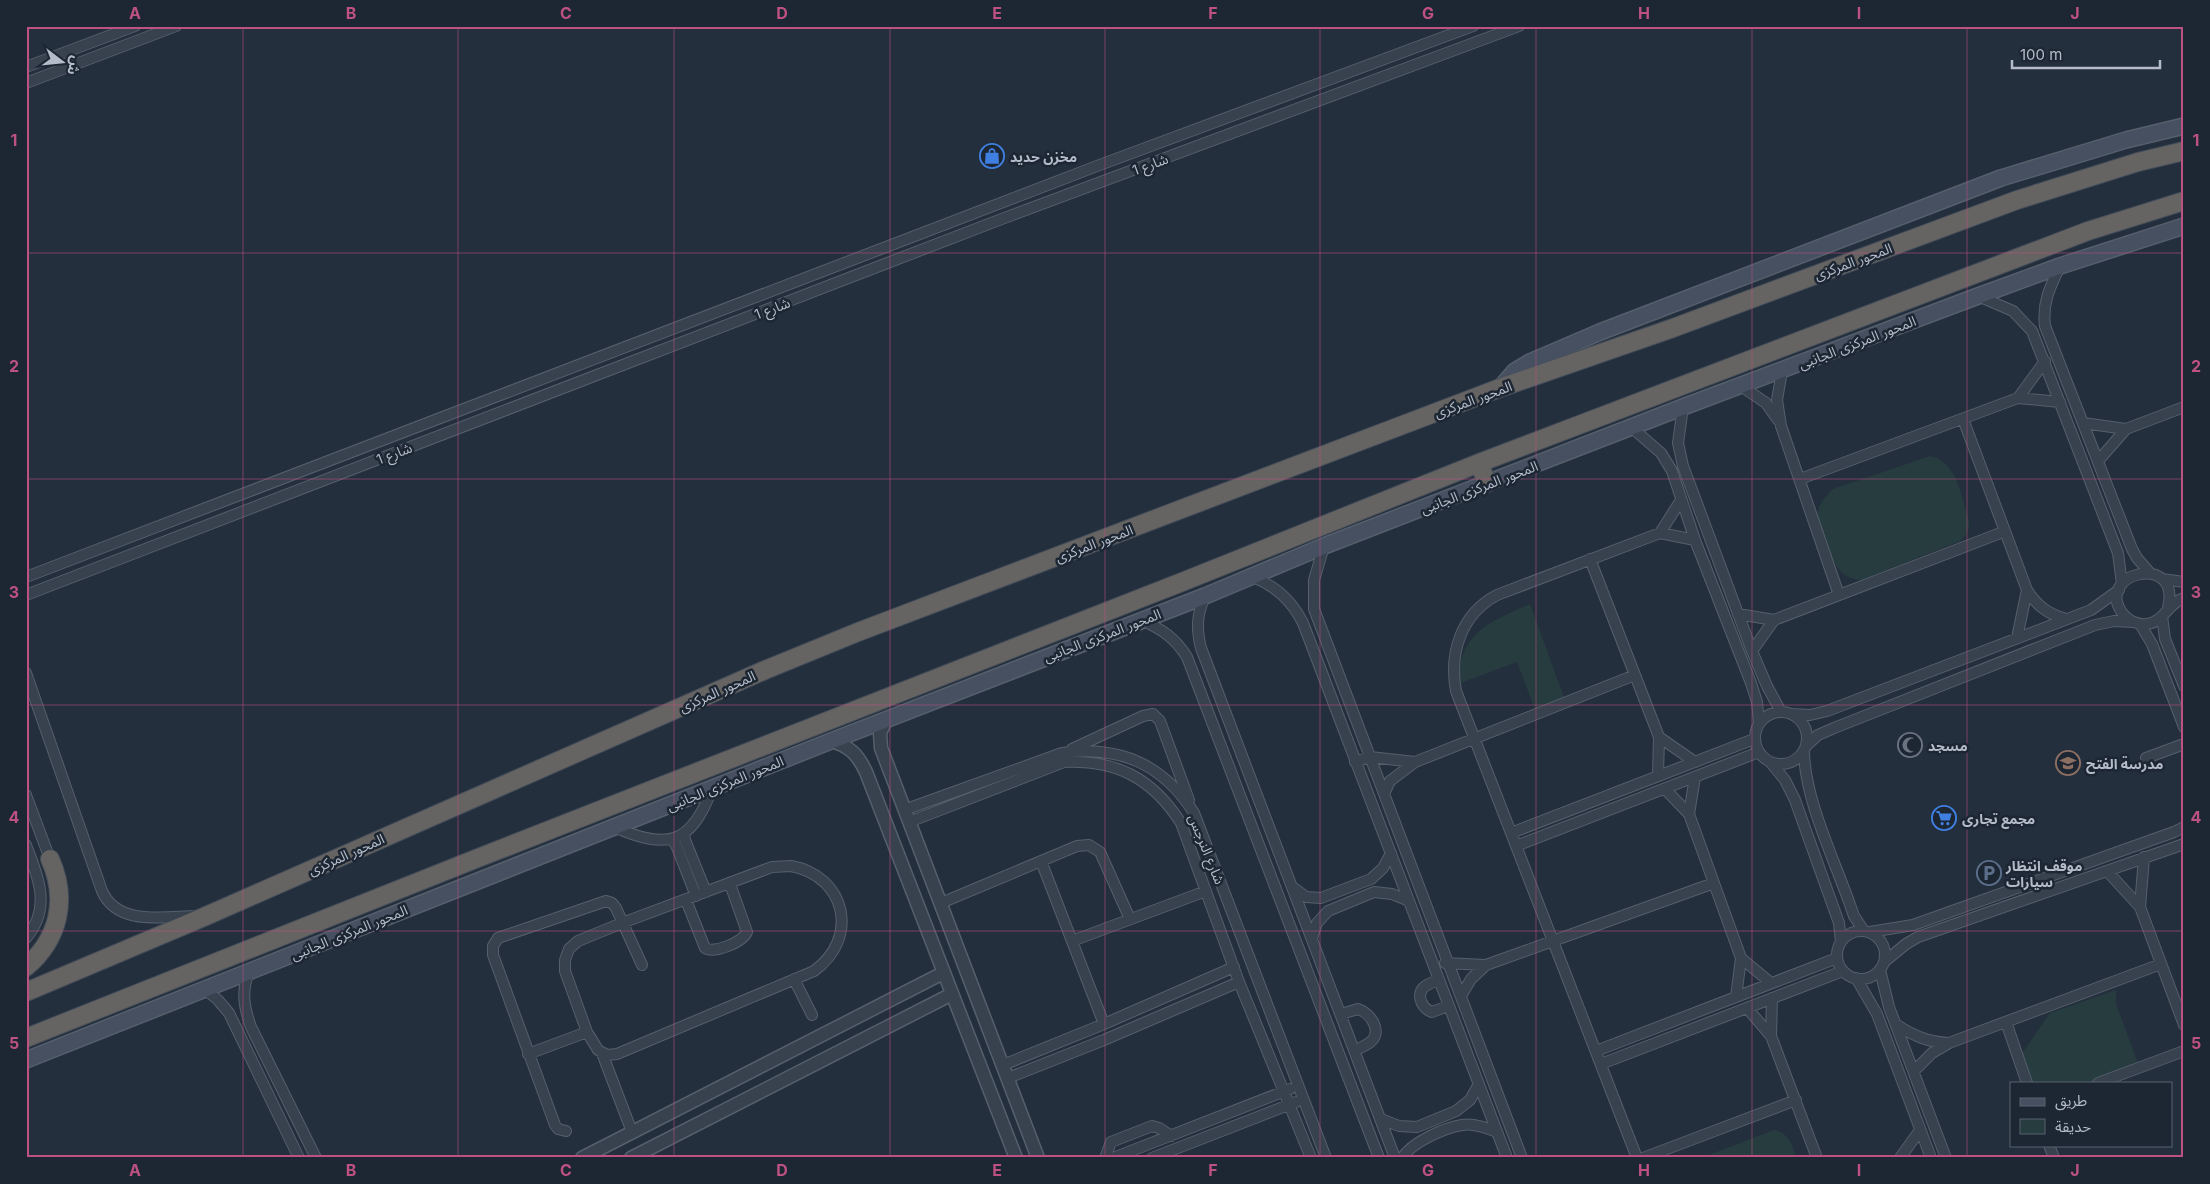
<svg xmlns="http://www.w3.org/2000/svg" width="2210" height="1184" viewBox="0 0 2210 1184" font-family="Inter,'Noto Sans Arabic',sans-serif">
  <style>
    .green { fill: #263c3f }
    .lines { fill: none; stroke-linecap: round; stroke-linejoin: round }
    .minor-casing { stroke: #565f6c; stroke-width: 12 }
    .tertiary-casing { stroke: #565f6c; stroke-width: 15 }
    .secondary-casing { stroke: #565f6c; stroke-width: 18 }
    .trunk-casing { stroke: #434c59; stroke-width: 20 }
    .minor { stroke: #38414e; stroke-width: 10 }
    .tertiary { stroke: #38414e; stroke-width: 12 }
    .secondary { stroke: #465061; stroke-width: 15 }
    .trunk { stroke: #656462; stroke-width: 18 }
    .grid { fill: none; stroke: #bd5182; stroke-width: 1; stroke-opacity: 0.55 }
    .labels { text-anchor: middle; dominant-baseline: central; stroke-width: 5; stroke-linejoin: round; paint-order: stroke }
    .poi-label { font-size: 14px; font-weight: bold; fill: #b4bcc9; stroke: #1d2633; text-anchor: start }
    .street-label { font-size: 14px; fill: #b4bcc9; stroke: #1d2633 }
    .neatline { fill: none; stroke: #bd5182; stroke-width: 2 }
    .grid-label { font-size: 16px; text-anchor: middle; font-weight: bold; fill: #bd5182 }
  </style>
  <rect width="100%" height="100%" fill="#242f3e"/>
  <path class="green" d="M1930,456C1958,462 1961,497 1969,521C1970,530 1967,535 1960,541L1861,580C1836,579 1831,555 1823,535C1821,529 1817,522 1817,516C1817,507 1826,495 1833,489Z
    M1530,604L1565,700L1536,712L1517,662L1458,684C1460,632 1487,623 1530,604Z
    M2116,990V1004L2138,1063L2098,1083H2032L2023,1056V1052L2050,1013Z
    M1774,1130C1789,1133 1792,1145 1796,1158H1701Z"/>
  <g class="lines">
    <defs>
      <path id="minor" d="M26,67L135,26
        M26,83L176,26
        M2060,266C2050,287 2042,303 2045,326L2132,549L2137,558L2150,573
        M1978,296L2013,311L2032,331L2118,553L2122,584
        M1782,371L1777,400L1781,426L1839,595
        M1741,386L1766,403L1778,420
        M2018,398L2045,361
        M1683,407L1678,443L1683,466L1752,651L1767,686L1781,712
        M1963,419L2027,590C2037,606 2048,614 2066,619
        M2083,423L2126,429
        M1631,427L1661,453L1672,471L1695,540L1751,683L1757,702L1759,723
        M2098,461L2126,429L2184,407
        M1800,479L2018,398L2060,402
        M1660,533L1681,500
        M1324,546L1314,580V609L1522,1158
        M1590,559L1659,737L1658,776
        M1251,576C1275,586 1291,599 1303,623L1507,1158
        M26,577L1097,166L1473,26
        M2162,579L2184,582
        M26,595L999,220L1519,26
        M1205,596C1197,614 1196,628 1201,648L1395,1158
        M2168,608C2182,551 2092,573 2123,614C2129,621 2138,625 2147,624C2164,622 2168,603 2184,598
        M1738,614L1774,620L2003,532
        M2162,616L2165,639L2184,686
        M1141,620C1162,629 1175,638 1187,657L1379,1158
        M2140,624L2152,644L2184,727
        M2017,638L2027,590
        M1752,651L1774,620
        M26,673L102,891C118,927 165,916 198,916
        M1755 738a26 26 0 1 1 52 0a26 26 0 1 1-52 0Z
        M1792,714L1810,715L1827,711L2091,610L2119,590
        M1659,737L1695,762
        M1806,746L1818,735L1834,728L2095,625L2114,621L2133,622
        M1072,749L1143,716L1153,714L1160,721L1189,800
        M1804,750C1804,796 1832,855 1848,899L1854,916L1864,931
        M2146,758L2184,744
        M1355,762L1370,757L1415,762
        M1771,763L1785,780L1795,800L1839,923L1841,942
        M1665,789L1689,814L1741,958L1736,997
        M1384,794L1390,781L1415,762L1635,675
        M26,795L50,859
        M904,810L1062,753C1120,745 1163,764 1194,813L1326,1158
        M1689,814L1695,777
        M909,822L1064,762C1117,760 1152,778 1181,823L1239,982L1311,1158
        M614,827C667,850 691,845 712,789
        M684,833L685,840L706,892
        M1511,833L1754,739
        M671,839L676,845L696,896
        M26,845C38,877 52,908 26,938
        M1516,846L1759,752
        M1041,861L1104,1024
        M791,866C846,876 860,938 814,971L617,1054L607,1055L598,1050L587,1032L565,971V960L569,949L578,941L622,923L772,867Z
        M2107,871L2140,907L2184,1025
        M1294,888L1306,897L1321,898L1371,879L1383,868L1391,853
        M686,900L705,948C714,954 743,942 747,932L730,884
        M941,903L1077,846L1089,845L1100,852L1130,919
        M2140,907L2144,857
        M1837 955a24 24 0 1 1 48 0a24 24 0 1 1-48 0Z
        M1870,932L1913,925L2174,832L2184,827
        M1312,938L1317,923L1328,911L1374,892L1392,894L1409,901
        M1072,941L1206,891
        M1741,958L1771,983
        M1884,962L1906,944L1918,937L2184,844
        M1445,963L1485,965
        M1880,970L1889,1007L1946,1158
        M249,972C241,992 244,1007 251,1027L316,1158
        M1856,978L1877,1014L1931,1158
        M794,979L812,1015
        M1438,980C1433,982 1427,984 1423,988C1416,997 1423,1009 1432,1012L1448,1006
        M206,990L218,1000L229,1013L299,1158
        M1461,996L1471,979L1486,965L1714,883
        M1747,1008L1771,1036L1817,1158
        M1341,1014L1358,1009C1371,1013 1384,1033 1369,1043C1365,1046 1359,1048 1355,1051
        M2006,1022L2027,1083
        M1897,1025C1914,1036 1928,1042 1948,1043
        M1771,1036L1772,998
        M1596,1051L1837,958
        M602,1053L632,1132
        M528,1054L587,1032
        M1601,1064L1843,971
        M1003,1065L1104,1024L1234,967
        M1914,1071L1932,1053L1949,1043L2161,964
        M1008,1078L1104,1040L1239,982
        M2098,1083L2184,1051
        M1381,1119L1399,1126L1417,1127L1456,1111L1470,1100L1479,1084
        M566,1131L558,1129L555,1125L493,955V946L498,938L606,901L612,903L616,908L642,965
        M2049,1145L2054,1158
        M1105,1158L1111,1142L1152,1126L1159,1128L1171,1136
        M1113,1158L1290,1089
        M1152,1158L1296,1102
        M1402,1158C1412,1142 1444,1128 1462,1125C1474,1123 1487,1128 1497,1132
        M1637,1158L1456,691C1449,653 1461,614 1497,595L1660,533L1695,540
        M1643,1158L1796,1100
        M1900,1158L1920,1130"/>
      <path id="tertiary" d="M886,720L880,733L881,748L1038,1158
        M831,741C850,746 858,755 866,772L1016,1158
        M582,1158L943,973
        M631,1158L952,994"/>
      <path id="secondary" d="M1500,388L1515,371L1530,362L1600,332L2001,178L2126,140L2184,126
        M26,1060L831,741L1205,596L1324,546L1683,407L1978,296L2060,266L2184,226"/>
      <path id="trunk" d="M1479,463L1487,483
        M26,967C59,939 68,899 50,859
        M26,992L206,916L765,670L858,632L1500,388L1673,328L2017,200L2138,162L2184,151
        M26,1038L478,858L1182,582L1479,463L2088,231L2184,201"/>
    </defs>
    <use href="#minor" class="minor-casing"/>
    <use href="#tertiary" class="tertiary-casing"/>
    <use href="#secondary" class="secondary-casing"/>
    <use href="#trunk" class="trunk-casing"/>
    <use href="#minor" class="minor"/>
    <use href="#tertiary" class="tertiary"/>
    <use href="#secondary" class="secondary"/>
    <use href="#trunk" class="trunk"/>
  </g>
  <path class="grid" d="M243,26V1158M458,26V1158M674,26V1158M890,26V1158M1105,26V1158M1320,26V1158M1536,26V1158M1752,26V1158M1967,26V1158M26,253H2184M26,479H2184M26,705H2184M26,931H2184"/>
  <defs>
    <symbol id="shop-ring" viewBox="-11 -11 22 22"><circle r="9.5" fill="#1d2633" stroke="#3f7fe0" stroke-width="1.5"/><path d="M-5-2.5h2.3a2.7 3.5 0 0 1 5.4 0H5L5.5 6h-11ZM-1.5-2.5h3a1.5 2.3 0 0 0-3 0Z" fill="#3f7fe0"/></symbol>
    <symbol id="mosque-ring" viewBox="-11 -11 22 22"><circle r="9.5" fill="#1d2633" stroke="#6b7280" stroke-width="1.5"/><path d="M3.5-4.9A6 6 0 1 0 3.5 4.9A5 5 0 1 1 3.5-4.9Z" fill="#6b7280"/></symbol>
    <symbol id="school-ring" viewBox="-11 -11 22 22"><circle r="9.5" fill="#1d2633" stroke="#8d6e63" stroke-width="1.5"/><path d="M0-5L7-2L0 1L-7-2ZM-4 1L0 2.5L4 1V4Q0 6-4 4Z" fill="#8d6e63"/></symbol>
    <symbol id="supermarket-ring" viewBox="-11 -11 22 22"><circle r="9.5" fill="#1d2633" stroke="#3f7fe0" stroke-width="1.5"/><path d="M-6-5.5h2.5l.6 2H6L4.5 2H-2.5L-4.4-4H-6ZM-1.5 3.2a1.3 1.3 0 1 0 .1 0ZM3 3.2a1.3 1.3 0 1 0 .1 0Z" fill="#3f7fe0"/></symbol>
    <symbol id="parking-ring" viewBox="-11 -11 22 22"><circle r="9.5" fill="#1d2633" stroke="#5c6f8a" stroke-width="1.5"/><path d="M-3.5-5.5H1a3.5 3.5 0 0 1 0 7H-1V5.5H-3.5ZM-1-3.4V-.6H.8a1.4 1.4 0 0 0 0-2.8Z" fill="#5c6f8a"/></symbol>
  </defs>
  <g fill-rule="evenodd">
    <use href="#shop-ring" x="978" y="142" width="28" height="28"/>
    <use href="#mosque-ring" x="1896" y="731" width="28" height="28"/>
    <use href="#school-ring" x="2054" y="749" width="28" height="28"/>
    <use href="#supermarket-ring" x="1930" y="804" width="28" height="28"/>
    <use href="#parking-ring" x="1975" y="859" width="28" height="28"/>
  </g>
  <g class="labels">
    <g class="poi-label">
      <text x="1010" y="156">مخزن حديد</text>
      <text x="1928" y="745">مسجد</text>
      <text x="2086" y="763">مدرسة الفتح</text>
      <text x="1962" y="818">مجمع تجارى</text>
      <text x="2006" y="865">موقف انتظار<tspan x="2006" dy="16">سيارات</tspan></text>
    </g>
    <g class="street-label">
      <text transform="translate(1150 164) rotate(-20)">شارع 1</text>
      <text transform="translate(1853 261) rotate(-20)">المحور المركزى</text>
      <text transform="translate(772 308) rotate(-21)">شارع 1</text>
      <text transform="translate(1857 342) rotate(-21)">المحور المركزى الجانبى</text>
      <text transform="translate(1473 399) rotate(-20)">المحور المركزى</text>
      <text transform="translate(394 453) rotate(-21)">شارع 1</text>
      <text transform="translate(1479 487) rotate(-21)">المحور المركزى الجانبى</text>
      <text transform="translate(1094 543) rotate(-21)">المحور المركزى</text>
      <text transform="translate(1102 635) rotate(-21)">المحور المركزى الجانبى</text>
      <text transform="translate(717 691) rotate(-24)">المحور المركزى</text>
      <text transform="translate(725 783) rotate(-22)">المحور المركزى الجانبى</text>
      <text transform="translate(1207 849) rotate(68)">شارع النرجس</text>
      <text transform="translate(346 854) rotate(-24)">المحور المركزى</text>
      <text transform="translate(349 932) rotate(-22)">المحور المركزى الجانبى</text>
    </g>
  </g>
  <rect width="2210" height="1184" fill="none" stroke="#1d2633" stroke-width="55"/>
  <rect x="2010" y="1082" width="162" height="65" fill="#1d2633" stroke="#59626f"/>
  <rect x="2020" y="1098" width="25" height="8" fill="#465061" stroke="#59626f"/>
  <text x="2055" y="1106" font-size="15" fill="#b4bcc9">طريق</text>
  <rect x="2020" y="1119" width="25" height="15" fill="#263c3f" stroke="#59626f"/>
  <text x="2055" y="1132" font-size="15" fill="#b4bcc9">حديقة</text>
  <g transform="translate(62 62) rotate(106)" stroke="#1d2633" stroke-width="4" paint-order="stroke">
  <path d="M0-4L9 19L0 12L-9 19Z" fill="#b4bcc9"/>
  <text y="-8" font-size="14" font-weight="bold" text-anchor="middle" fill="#b4bcc9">ش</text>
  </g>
  <path d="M2012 60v8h148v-8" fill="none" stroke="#b4bcc9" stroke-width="2.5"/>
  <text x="2020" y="60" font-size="15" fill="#b4bcc9" stroke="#1d2633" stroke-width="4" paint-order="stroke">100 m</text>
  <rect x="28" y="28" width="2154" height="1128" class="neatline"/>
  <g class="grid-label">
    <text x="135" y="19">A</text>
    <text x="351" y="19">B</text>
    <text x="566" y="19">C</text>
    <text x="782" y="19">D</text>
    <text x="997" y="19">E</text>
    <text x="1213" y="19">F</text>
    <text x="1428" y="19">G</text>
    <text x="1644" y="19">H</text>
    <text x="1859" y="19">I</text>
    <text x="2075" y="19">J</text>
    <text x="14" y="146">1</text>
    <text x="2196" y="146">1</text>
    <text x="14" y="372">2</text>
    <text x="2196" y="372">2</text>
    <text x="14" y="598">3</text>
    <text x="2196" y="598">3</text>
    <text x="14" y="823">4</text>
    <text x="2196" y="823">4</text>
    <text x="14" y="1049">5</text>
    <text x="2196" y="1049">5</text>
    <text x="135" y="1176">A</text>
    <text x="351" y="1176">B</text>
    <text x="566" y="1176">C</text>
    <text x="782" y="1176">D</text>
    <text x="997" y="1176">E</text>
    <text x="1213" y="1176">F</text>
    <text x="1428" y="1176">G</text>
    <text x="1644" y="1176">H</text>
    <text x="1859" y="1176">I</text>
    <text x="2075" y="1176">J</text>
  </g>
</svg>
